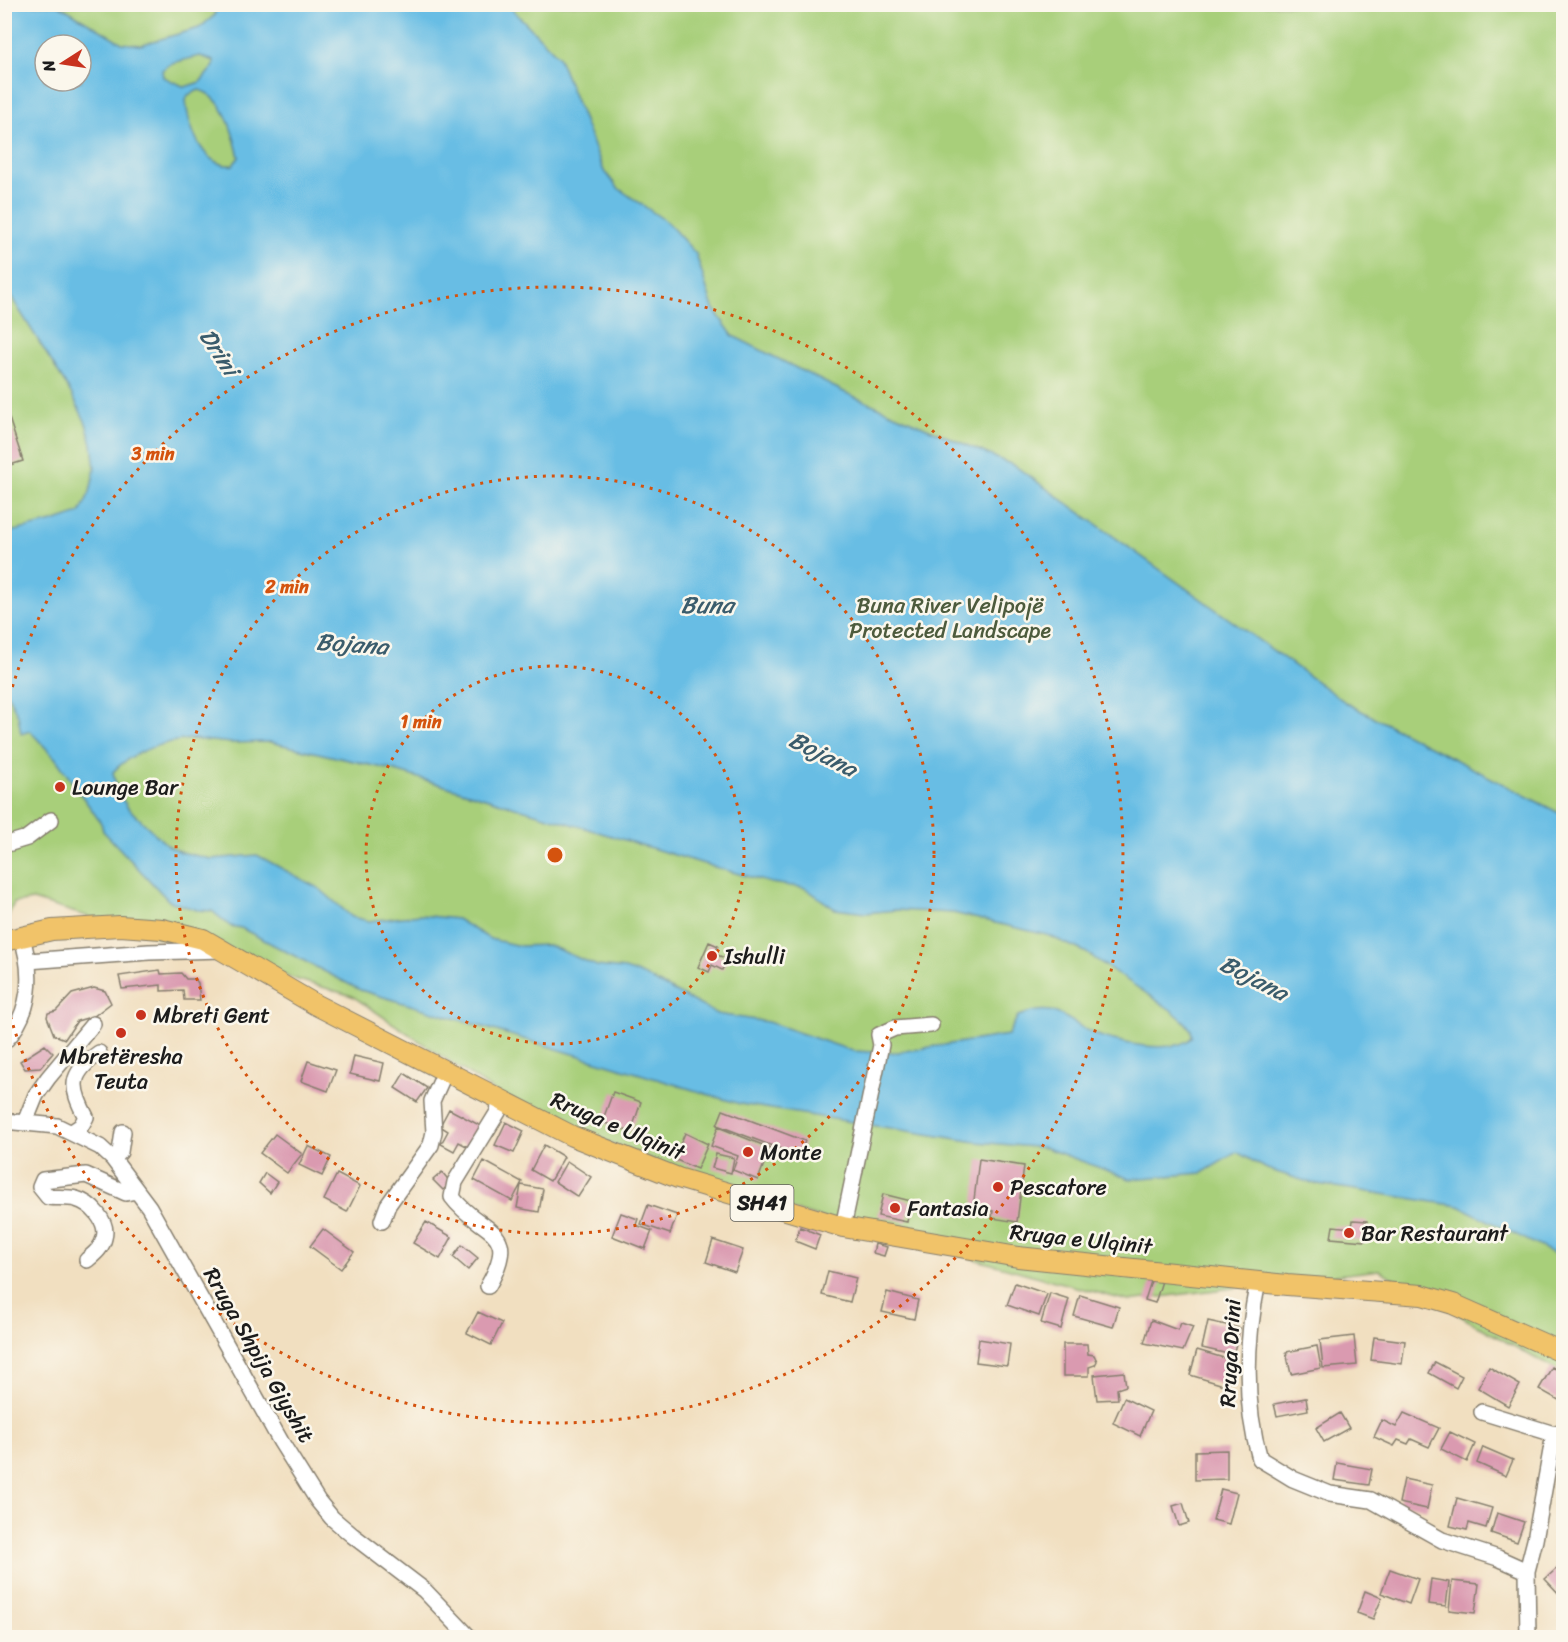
<svg xmlns="http://www.w3.org/2000/svg" width="1568" height="1642" viewBox="0 0 1568 1642" font-family="Sriracha,sans-serif">
  <style>
    .green { fill: #a8cf7a; stroke: #62764b; stroke-width: 1.5; fill-rule: evenodd }
    .water { fill: #67bde4; stroke: #426c80; stroke-width: 1.5; fill-rule: evenodd }
    .building { fill: #da9ab0 }
    .lines { fill: none; stroke-linecap: round; stroke-linejoin: round }
    .minor-casing { stroke: #867e6e; stroke-width: 18 }
    .major-casing { stroke: #867e6e; stroke-width: 22 }
    .minor { stroke: #fff; stroke-width: 15 }
    .major { stroke: #f1c369; stroke-width: 20 }
    .ring { fill: none; stroke: #d4530e; stroke-width: 3; stroke-dasharray: 3 6 }
    .poi-dot { fill: #c8321e; stroke: #fbf7ec; stroke-width: 2 }
    .labels { text-anchor: middle; dominant-baseline: central; stroke-width: 5; stroke-linejoin: round; paint-order: stroke }
    .shield { fill: #fbf7ec; stroke: #5f5e5a; stroke-width: 1.5 }
    .shield-label { font-size: 21px; font-weight: bold; fill: #1c1c1c }
    .park-label { font-size: 22px; fill: #4d5b3d; stroke: #fbf7ec }
    .poi-label { font-size: 22px; fill: #1c1c1c; stroke: #fbf7ec; text-anchor: start }
    .street-label { font-size: 22px; fill: #1c1c1c; stroke: #fbf7ec }
    .water-label { font-size: 24px; font-style: italic; fill: #3a5c6c; stroke: #fbf7ec }
    .centre { fill: #d4530e; stroke: #fbf7ec; stroke-width: 3 }
    .ring-label { font-size: 18px; text-anchor: middle; font-weight: bold; fill: #d4530e; stroke: #fbf7ec; stroke-width: 5; stroke-linejoin: round; paint-order: stroke }
  </style>
  <rect width="100%" height="100%" fill="#fbf7ec"/>
  <filter id="ink" filterUnits="userSpaceOnUse"><feTurbulence type="fractalNoise" baseFrequency=".0167" numOctaves="2"/><feDisplacementMap in="SourceGraphic" scale="12" xChannelSelector="R" yChannelSelector="G"/><feConvolveMatrix kernelMatrix="1 2 1 2 8 2 1 2 1" color-interpolation-filters="sRGB"/></filter>
  <filter id="wash" filterUnits="userSpaceOnUse"><feTurbulence type="fractalNoise" baseFrequency=".008" numOctaves="4" result="noise"/><feDisplacementMap in="SourceGraphic" scale="24" xChannelSelector="R" yChannelSelector="G"/><feGaussianBlur stdDeviation="1.35" result="paint"/><feColorMatrix in="noise" values="0 0 0 0 0 0 0 0 0 0 0 0 0 0 0 0 0 1.4 0 .05"/><feComposite in="paint" operator="in"/></filter>
  <g filter="url(#wash)">
    <rect width="100%" height="100%" fill="#f1dfc0"/>
    <path class="green" d="M5,5H1563V1374L1379,1270L1128,1301L752,1199L515,1105L352,996L33,900L14,903L5,923ZM45,45H81V81H45Z"/>
    <path class="water" d="M5,5H59L122,43L140,45L199,28L215,15L216,5H508L558,56L604,171L618,188L667,222L696,254L713,308L733,336L846,393L1015,466L1348,704L1563,815V1258L1459,1206L1311,1183L1267,1169L1237,1152L1202,1173L1130,1179L1046,1148L976,1142L740,1104L360,990L241,928L230,926L212,911L197,910L169,901L103,831L101,823L56,759L30,731L21,734L18,716L5,689V533L53,522L80,513L90,492L95,469L92,444L86,423L71,393L5,287ZM45,45H81V81H45ZM200,56L214,61V66L200,82L185,87L163,77L162,70L172,63ZM199,90C225,97 233,133 239,157L233,165C202,169 187,123 186,100L188,95ZM192,739L231,743L270,742L392,770L711,866L771,883L805,888L835,909L866,913L896,910L953,913L1047,935L1085,952L1171,1010L1185,1022L1191,1030L1192,1037C1174,1056 1113,1043 1090,1032C1077,1026 1065,1014 1050,1011C1039,1009 1028,1013 1018,1016L1008,1035L892,1053L853,1051L768,1022L717,1014L643,975L625,969L597,966L548,945L520,946L490,939L457,919L420,915L369,921L352,917L320,889L257,855L211,859L181,852L167,845L128,808L117,791L113,772C132,751 165,741 192,739Z"/>
    <g id="blocks">
      <path class="building" d="M4,403L23,461L4,467Z
        M4,759L8,763L6,776H4Z
        M709,942L718,946L715,954L727,959L722,970L712,965L709,972L698,967Z
        M160,970L161,974L181,973L186,979H195L198,983L200,1000H184L183,990L161,991V985L122,989L119,976Z
        M94,988L105,991L111,1003L94,1016L77,1021L65,1039L54,1035L47,1017L48,1013L56,1011L72,994Z
        M45,1045L53,1053L40,1068L25,1069L20,1061Z
        M354,1056L384,1063L380,1081L350,1074Z
        M308,1061L336,1070L328,1091L301,1081Z
        M404,1073L427,1088L417,1102L395,1088Z
        M613,1092L641,1102L631,1132L602,1122Z
        M449,1109L481,1126L470,1148L459,1142L454,1151L441,1144L448,1131L440,1126Z
        M723,1110L805,1141L799,1156L717,1125Z
        M506,1122L524,1131L514,1153L495,1145Z
        M718,1127L770,1148L758,1180L733,1170L738,1156L711,1146Z
        M685,1133L708,1144L697,1169L674,1159Z
        M275,1134L302,1154L287,1173L260,1153Z
        M544,1145L564,1157L550,1181L531,1170Z
        M308,1146L331,1157L322,1176L299,1165Z
        M716,1154L734,1158L731,1173L712,1168Z
        M979,1159L1024,1166L1017,1222L992,1218L993,1211L973,1208Z
        M484,1161L522,1182L512,1201L474,1180Z
        M567,1161L591,1177L578,1197L555,1182Z
        M442,1172L451,1183L443,1190L433,1180Z
        M265,1173L277,1182L270,1193L259,1183Z
        M337,1174L360,1186L347,1212L324,1200Z
        M521,1185L543,1189L539,1212L517,1208Z
        M883,1194L911,1201L907,1222L878,1216Z
        M648,1205L677,1215L670,1234L641,1224Z
        M621,1213L638,1219L636,1225L652,1231L645,1249L612,1236Z
        M1353,1220L1367,1221L1365,1241L1331,1238L1333,1226L1352,1228Z
        M426,1222L452,1237L440,1259L413,1243Z
        M800,1227L820,1235L815,1249L795,1241Z
        M323,1229L354,1252L341,1269L310,1246Z
        M713,1240L743,1250L735,1272L706,1262Z
        M875,1244L887,1247L884,1256L873,1253Z
        M462,1245L478,1258L468,1270L453,1257Z
        M828,1271L856,1278L850,1302L822,1295Z
        M1152,1278L1162,1281L1155,1303L1145,1300Z
        M1015,1283L1047,1294L1039,1316L1007,1305Z
        M887,1292L918,1300L914,1319L882,1312Z
        M1050,1293L1069,1299L1061,1329L1041,1323Z
        M1080,1295L1119,1307L1113,1327L1074,1316Z
        M478,1312L502,1323L491,1345L467,1333Z
        M1151,1320L1178,1330L1181,1323L1193,1327L1183,1351L1144,1343Z
        M1208,1321L1240,1328L1233,1355L1202,1348Z
        M1354,1336L1357,1365L1323,1368L1320,1340Z
        M1374,1337L1405,1341L1402,1364L1371,1360Z
        M979,1339L1010,1344L1007,1366L976,1362Z
        M1063,1344H1087L1088,1354L1094,1355L1097,1361L1095,1365L1089,1367V1376H1063Z
        M1317,1346L1321,1368L1291,1374L1286,1352Z
        M1197,1350L1234,1361L1227,1386L1190,1375Z
        M1435,1362L1462,1376L1456,1388L1429,1373Z
        M1489,1367L1520,1385L1508,1406L1478,1388Z
        M1552,1367L1564,1374V1403L1539,1389Z
        M1124,1372L1126,1386L1117,1389L1118,1399L1097,1400L1094,1375Z
        M1124,1398L1151,1411L1140,1436L1113,1423Z
        M1306,1398L1308,1410L1277,1416L1274,1404Z
        M1340,1413L1349,1428L1324,1442L1316,1428Z
        M1404,1413L1439,1428L1429,1447L1411,1439L1408,1444L1398,1440L1394,1446L1374,1437L1382,1420L1396,1427Z
        M1450,1432L1475,1444L1467,1462L1441,1449Z
        M1483,1447L1513,1460L1506,1476L1477,1463Z
        M1227,1450V1479L1195,1480V1451Z
        M1337,1463L1372,1469L1369,1485L1334,1480Z
        M1404,1479L1432,1485L1427,1509L1399,1503Z
        M1221,1489L1237,1493L1229,1524L1213,1520Z
        M1457,1498L1492,1508L1486,1528L1469,1523L1467,1530L1450,1526Z
        M1183,1503L1189,1523L1179,1526L1173,1506Z
        M1497,1513L1524,1522L1517,1542L1491,1533Z
        M1564,1562V1599L1545,1579Z
        M1390,1569L1418,1579L1409,1604L1381,1593Z
        M1431,1579L1449,1582L1446,1606L1428,1604Z
        M1452,1581L1479,1584L1475,1613L1449,1610Z
        M1365,1591L1382,1598L1373,1619L1357,1613Z"/>
    </g>
  </g>
  <g filter="url(#ink)">
    <use href="#blocks" fill-opacity="0" stroke="#867e6e" stroke-width="1.5"/>
    <g class="lines">
      <defs>
        <path id="minor" d="M4,845L27,838L51,820
          M28,961L149,952L223,950
          M4,1042C32,1014 34,972 21,936
          M4,1121L57,1126L100,1147L113,1159L149,1207L281,1442L318,1501L332,1518L352,1535L424,1590L470,1638
          M25,1122L36,1095L48,1078L93,1024
          M72,1132L81,1126L86,1117C70,1087 69,1074 99,1053
          M113,1159L120,1152L123,1132
          M382,1221L388,1205L431,1145L434,1132L432,1101L445,1072
          M843,1227L881,1045L879,1035L895,1028L931,1025
          M87,1260C94,1254 102,1248 104,1238C109,1222 91,1203 76,1199C68,1197 57,1198 48,1197L40,1187L43,1180L86,1175L126,1193L136,1191
          M1258,1281C1246,1340 1243,1401 1260,1459L1293,1479L1330,1494L1371,1500L1442,1540L1498,1558L1527,1571
          M488,1286C522,1226 481,1236 452,1197L455,1182L498,1112L500,1100
          M1482,1412L1554,1434
          M1528,1638L1527,1571L1535,1540L1554,1434L1564,1430"/>
        <path id="major" d="M4,941L52,930L120,926L162,929L203,939L316,1005L572,1136L678,1178L843,1227L1018,1257L1287,1285L1422,1295L1453,1304L1564,1353"/>
      </defs>
      <use href="#minor" class="minor-casing"/>
      <use href="#major" class="major-casing"/>
      <use href="#minor" class="minor"/>
      <use href="#major" class="major"/>
    </g>
  </g>
  <g class="ring">
    <circle cx="555" cy="855" r="189"/>
    <circle cx="555" cy="855" r="379"/>
    <path d="M5 713A568 568 0 1 1 5 997"/>
  </g>
  <g class="poi-dot">
    <circle cx="60" cy="787" r="6"/>
    <circle cx="712" cy="956" r="6"/>
    <circle cx="141" cy="1015" r="6"/>
    <circle cx="121" cy="1033" r="6"/>
    <circle cx="748" cy="1152" r="6"/>
    <circle cx="998" cy="1187" r="6"/>
    <circle cx="895" cy="1208" r="6"/>
    <circle cx="1349" cy="1233" r="6"/>
  </g>
  <g class="labels">
    <rect class="shield" x="730.5" y="1185" width="63" height="36" rx="4.5"/>
    <g class="shield-label">
      <text x="762" y="1203">SH41</text>
    </g>
    <g class="park-label">
      <text x="950" y="605">Buna River Velipojë<tspan x="950" dy="25">Protected Landscape</tspan></text>
    </g>
    <g class="poi-label">
      <text x="72" y="787">Lounge Bar</text>
      <text x="724" y="956">Ishulli</text>
      <text x="153" y="1015">Mbreti Gent</text>
      <text x="121" y="1056" text-anchor="middle">Mbretëresha<tspan x="121" dy="25">Teuta</tspan></text>
      <text x="760" y="1152">Monte</text>
      <text x="1010" y="1187">Pescatore</text>
      <text x="907" y="1208">Fantasia</text>
      <text x="1361" y="1233">Bar Restaurant</text>
    </g>
    <g class="street-label">
      <text transform="translate(618 1126) rotate(23)">Rruga e Ulqinit</text>
      <text transform="translate(1081 1239) rotate(6)">Rruga e Ulqinit</text>
      <text transform="translate(1230 1353) rotate(-87)">Rruga Drini</text>
      <text transform="translate(259 1355) rotate(60)">Rruga Shpija Gjyshit</text>
    </g>
    <g class="water-label">
      <text transform="translate(219 352) rotate(57)">Drini</text>
      <text x="707" y="605">Buna</text>
      <text transform="translate(352 644) rotate(4)">Bojana</text>
      <text transform="translate(823 754) rotate(27)">Bojana</text>
      <text transform="translate(1254 978) rotate(27)">Bojana</text>
    </g>
  </g>
  <circle cx="555" cy="855" r="9" class="centre"/>
  <g class="ring-label">
    <text x="153" y="460">3 min</text>
    <text x="287" y="593">2 min</text>
    <text x="421" y="728">1 min</text>
  </g>
  <rect width="1568" height="1642" fill="none" stroke="#fbf7ec" stroke-width="24"/>
  <g transform="translate(63 63) rotate(258)"><circle r="28" fill="#fbf7ec" stroke="#a29f99" stroke-width="1.5"/>
  <path d="M0-4.5L10 22L0 15L-10 22Z" fill="#c8321e"/>
  <text y="-9" font-size="16" font-weight="bold" text-anchor="middle" fill="#1c1c1c">N</text>
  </g>
</svg>
